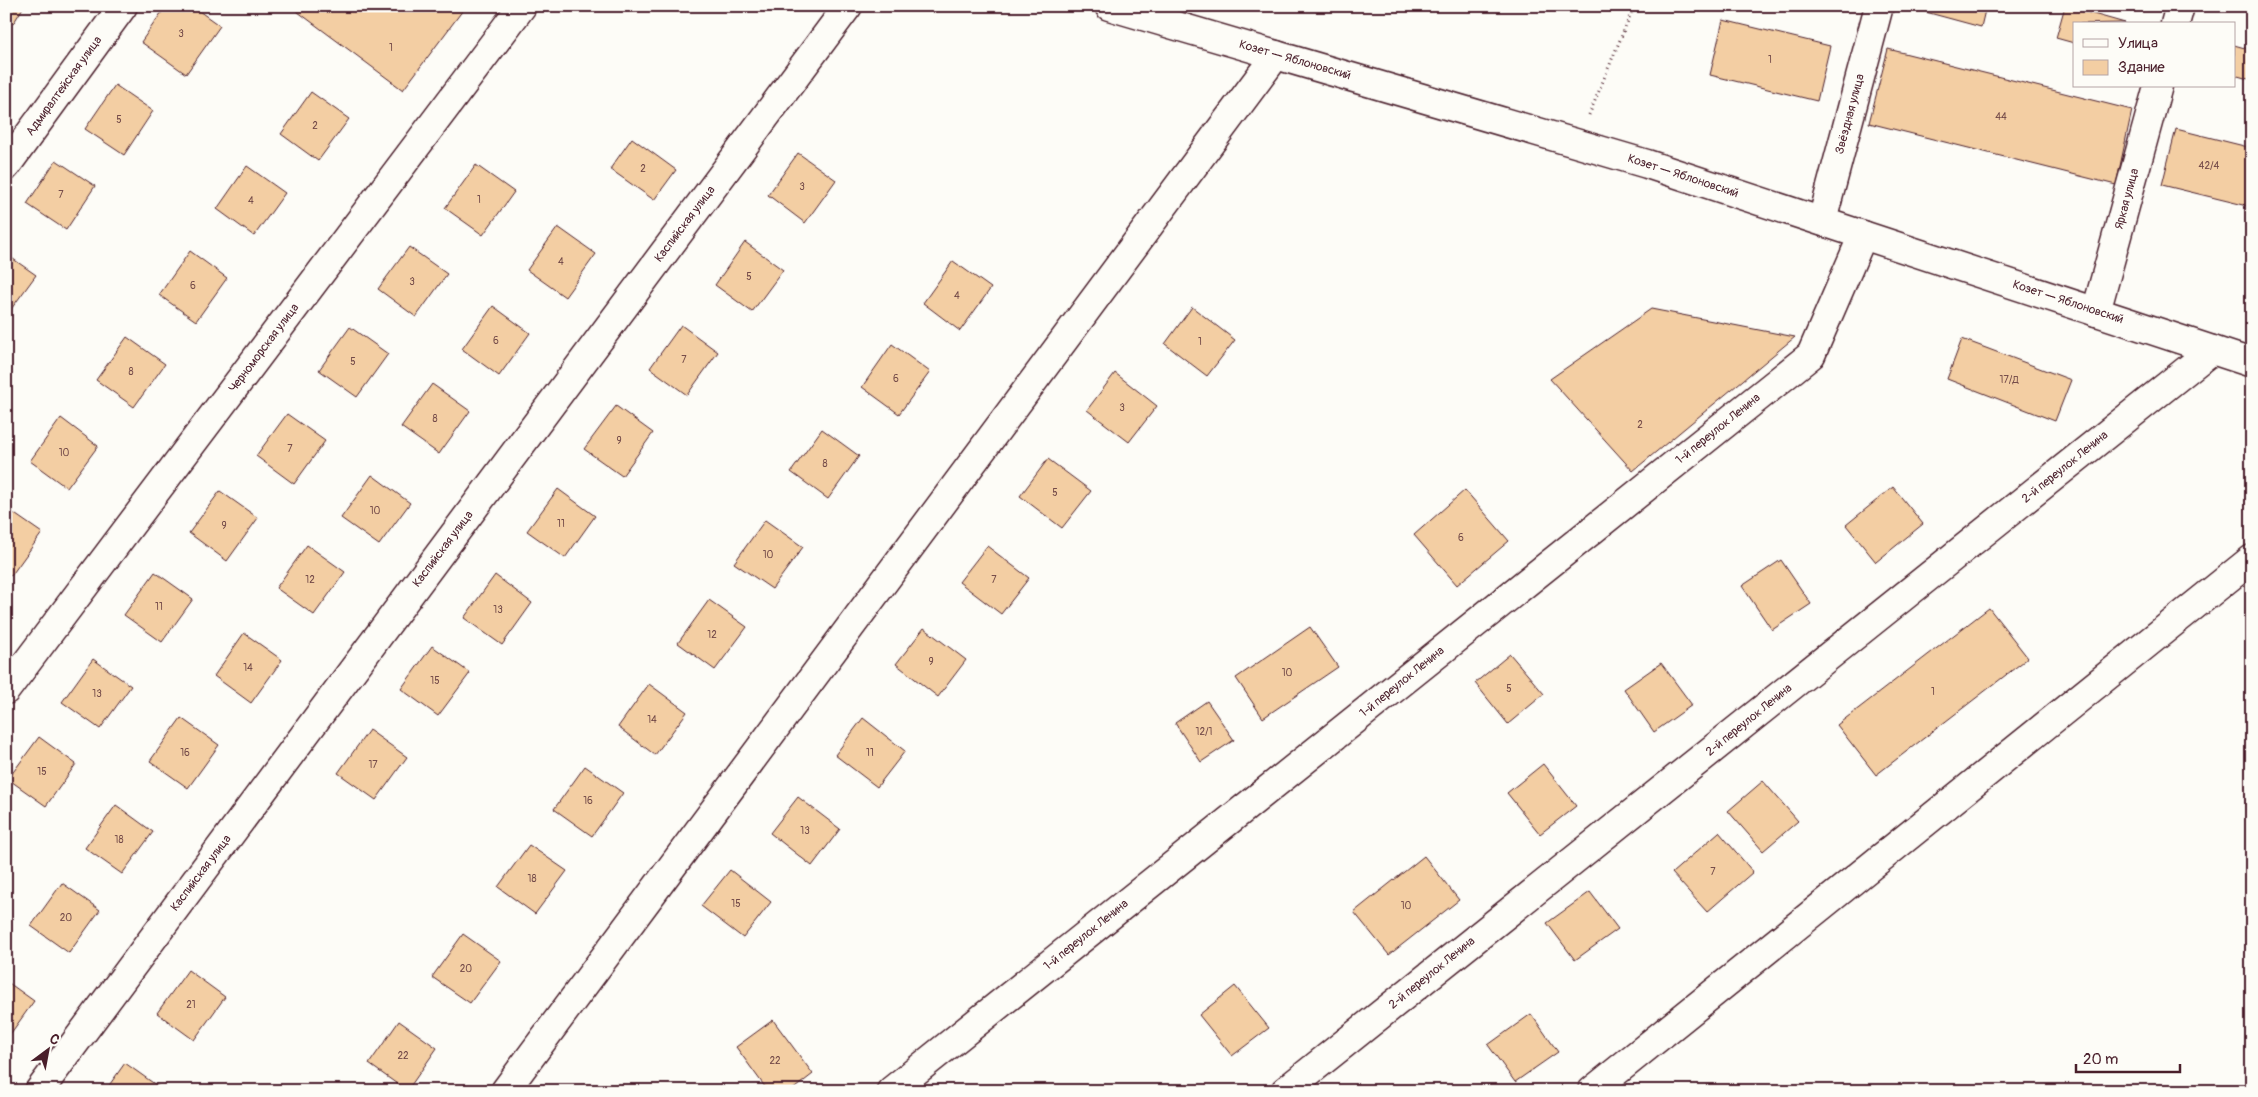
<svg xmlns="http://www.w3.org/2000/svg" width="2258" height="1097" viewBox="0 0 2258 1097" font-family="Pangolin,sans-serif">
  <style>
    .building { fill: #f3cea3; stroke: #4a1f2b }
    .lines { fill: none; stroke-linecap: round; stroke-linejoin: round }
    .minor-casing { stroke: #4a1f2b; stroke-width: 31 }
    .tertiary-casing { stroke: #4a1f2b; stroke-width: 31 }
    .path { stroke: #4a1f2b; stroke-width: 3; stroke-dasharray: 1 4; stroke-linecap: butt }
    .minor { stroke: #fdfcf7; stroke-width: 28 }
    .tertiary { stroke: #fdfcf7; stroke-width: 28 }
    .labels { text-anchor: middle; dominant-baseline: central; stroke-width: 4.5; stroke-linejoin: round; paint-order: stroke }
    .number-label { font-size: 10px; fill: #744b49 }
    .street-label { font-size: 12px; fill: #4a1f2b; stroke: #fdfcf7 }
  </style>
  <rect width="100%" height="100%" fill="#fdfcf7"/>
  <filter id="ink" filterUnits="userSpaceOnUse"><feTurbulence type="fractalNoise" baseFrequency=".02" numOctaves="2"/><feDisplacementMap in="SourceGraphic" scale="10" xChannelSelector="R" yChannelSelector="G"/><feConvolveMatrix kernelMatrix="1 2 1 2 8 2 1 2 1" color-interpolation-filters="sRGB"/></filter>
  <g filter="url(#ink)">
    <path class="building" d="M6,6H24L13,24L6,19Z
      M166,6H192L220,26L186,74L141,42Z
      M290,6H466L403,90Z
      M1924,6H1986L1981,27L1922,11Z
      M2065,6L2125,23L2074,24V43L2056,38Z
      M1723,20L1830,46L1817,101L1710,75Z
      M2234,45L2252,50V80L2234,75Z
      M1888,49L2132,110L2116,185L1869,123Z
      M115,85L153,111L124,155L85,129Z
      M311,92L349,119L318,161L281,134Z
      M2176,129L2252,148V207L2162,185Z
      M632,138L676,170L654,200L610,169Z
      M798,153L836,180L805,223L768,195Z
      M56,160L95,186L66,230L27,204Z
      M476,165L514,192L483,235L445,208Z
      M247,166L285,193L254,236L217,209Z
      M558,227L596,254L565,297L527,270Z
      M745,242L783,270L752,312L715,285Z
      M409,247L447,274L416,317L378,289Z
      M190,251L227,278L196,321L159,295Z
      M6,254L36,275L6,316Z
      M953,261L991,288L960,331L923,303Z
      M493,306L530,333L499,376L462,349Z
      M1192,307L1235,340L1207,376L1165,344Z
      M1651,309L1795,337L1633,471L1550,379Z
      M681,325L718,352L687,395L650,368Z
      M350,327L388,354L357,397L319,370Z
      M127,337L165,364L134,407L96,380Z
      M1962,339L2071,380L2055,421L1947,379Z
      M892,344L930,372L899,414L862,387Z
      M1115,373L1157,406L1129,442L1087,410Z
      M432,384L470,411L439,454L401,427Z
      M616,406L653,433L622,476L584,449Z
      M287,414L325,441L294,484L256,456Z
      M61,418L98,446L67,488L30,461Z
      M822,429L859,456L828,499L791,472Z
      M1048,459L1091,491L1062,528L1020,496Z
      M372,475L410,503L379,545L341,518Z
      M1893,487L1923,524L1876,562L1846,525Z
      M558,489L595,516L565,558L527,531Z
      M1465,490L1509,541L1457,585L1414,535Z
      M220,491L258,518L227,561L189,533Z
      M6,508L42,533L11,576L6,573Z
      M765,520L803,547L772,589L734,563Z
      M307,545L345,572L314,615L276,588Z
      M987,546L1029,578L1001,614L959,582Z
      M1781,560L1811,604L1772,630L1742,586Z
      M155,572L193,599L162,642L124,615Z
      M495,575L532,603L502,645L464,618Z
      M709,600L747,627L715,670L678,643Z
      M1989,608L2028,658L1876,775L1837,725Z
      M1310,627L1338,667L1263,718L1236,678Z
      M924,628L966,660L938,697L896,664Z
      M244,633L282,660L251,703L214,676Z
      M432,646L470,673L438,716L401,689Z
      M1510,654L1544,694L1508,724L1475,683Z
      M93,659L131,686L100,729L62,702Z
      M1661,663L1692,705L1654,732L1624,689Z
      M649,684L687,712L655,755L618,727Z
      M1207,701L1234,740L1201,762L1175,723Z
      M181,718L219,745L188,788L150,761Z
      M863,718L905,751L877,787L835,755Z
      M369,730L407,757L376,800L338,773Z
      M39,737L76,764L46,806L8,779Z
      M1543,764L1576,806L1540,834L1507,793Z
      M585,766L623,793L592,836L554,809Z
      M1763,781L1798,821L1763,851L1728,811Z
      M798,797L840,829L812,866L770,833Z
      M116,805L153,832L122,874L85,848Z
      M1719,832L1753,872L1707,912L1672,873Z
      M529,845L567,871L535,914L498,887Z
      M1424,856L1459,900L1389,955L1354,912Z
      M730,870L771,902L743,938L701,906Z
      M62,883L100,910L69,953L31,926Z
      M1590,892L1618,929L1575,960L1547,923Z
      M463,934L501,961L470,1003L432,977Z
      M188,970L225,997L194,1040L157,1013Z
      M6,981L34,1001L6,1040Z
      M1235,986L1269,1028L1232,1056L1199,1015Z
      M1531,1014L1558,1052L1515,1082L1488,1045Z
      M773,1020L813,1074L791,1091H768L736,1047Z
      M399,1021L437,1048L407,1091L369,1064Z
      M125,1063L163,1090L162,1091H105Z"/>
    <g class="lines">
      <defs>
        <path id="minor" d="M2175,24L2180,6
          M6,166L123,6
          M1822,221L1879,6
          M2096,312L2158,86
          M6,690L522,6
          M39,1091L848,6
          M505,1091L1276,55
          M891,1091L1811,355L1863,235
          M1285,1091L2212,350
          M1592,1091L2252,559"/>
        <path id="tertiary" d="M1109,6L1647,164L2252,363"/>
      </defs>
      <use href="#minor" class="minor-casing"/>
      <use href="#tertiary" class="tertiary-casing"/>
      <path class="path" d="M1589,115L1634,6"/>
      <use href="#minor" class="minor"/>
      <use href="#tertiary" class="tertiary"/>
    </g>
  </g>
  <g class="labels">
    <g class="number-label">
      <text x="181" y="34">3</text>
      <text x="391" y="48">1</text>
      <text x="1770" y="60">1</text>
      <text x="2001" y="117">44</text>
      <text x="119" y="120">5</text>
      <text x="315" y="126">2</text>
      <text x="2209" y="166">42/4</text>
      <text x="643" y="169">2</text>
      <text x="802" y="187">3</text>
      <text x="61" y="195">7</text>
      <text x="479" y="200">1</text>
      <text x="251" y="201">4</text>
      <text x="561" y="262">4</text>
      <text x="749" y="277">5</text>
      <text x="412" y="282">3</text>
      <text x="193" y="286">6</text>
      <text x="957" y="296">4</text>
      <text x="496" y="341">6</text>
      <text x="1200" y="342">1</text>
      <text x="684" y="360">7</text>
      <text x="353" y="362">5</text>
      <text x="131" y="372">8</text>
      <text x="896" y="379">6</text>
      <text x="2009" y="380">17/Д</text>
      <text x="1122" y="408">3</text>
      <text x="435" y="419">8</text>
      <text x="1640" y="425">2</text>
      <text x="619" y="441">9</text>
      <text x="290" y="449">7</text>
      <text x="64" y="453">10</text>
      <text x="825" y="464">8</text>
      <text x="1055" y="493">5</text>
      <text x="375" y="511">10</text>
      <text x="561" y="524">11</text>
      <text x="224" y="526">9</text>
      <text x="1461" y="538">6</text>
      <text x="768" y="555">10</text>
      <text x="310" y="580">12</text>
      <text x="994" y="580">7</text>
      <text x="159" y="607">11</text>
      <text x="498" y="610">13</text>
      <text x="712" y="635">12</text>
      <text x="931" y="662">9</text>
      <text x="248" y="668">14</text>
      <text x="1287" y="673">10</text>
      <text x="435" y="681">15</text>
      <text x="1509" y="689">5</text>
      <text x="1933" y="692">1</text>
      <text x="97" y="694">13</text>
      <text x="652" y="720">14</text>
      <text x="1204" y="732">12/1</text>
      <text x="185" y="753">16</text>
      <text x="870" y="753">11</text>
      <text x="373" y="765">17</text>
      <text x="42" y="772">15</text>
      <text x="588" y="801">16</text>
      <text x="805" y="831">13</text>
      <text x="119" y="840">18</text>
      <text x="1713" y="872">7</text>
      <text x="532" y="879">18</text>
      <text x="736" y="904">15</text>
      <text x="1406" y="906">10</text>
      <text x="66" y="918">20</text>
      <text x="466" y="969">20</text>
      <text x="191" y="1005">21</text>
      <text x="403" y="1056">22</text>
      <text x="775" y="1061">22</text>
    </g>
    <g class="street-label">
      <text transform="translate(1295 60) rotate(16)">Козет — Яблоновский</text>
      <text transform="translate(64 86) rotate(-54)">Адмиралтейская улица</text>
      <text transform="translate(1850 114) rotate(-75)">Звёздная улица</text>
      <text transform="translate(1683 176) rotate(18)">Козет — Яблоновский</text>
      <text transform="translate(2127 199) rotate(-75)">Яркая улица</text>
      <text transform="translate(685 224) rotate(-53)">Каспийская улица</text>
      <text transform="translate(2068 302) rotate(18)">Козет — Яблоновский</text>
      <text transform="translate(264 348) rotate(-53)">Черноморская улица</text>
      <text transform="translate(1718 429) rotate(-39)">1-й переулок Ленина</text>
      <text transform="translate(2065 467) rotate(-39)">2-й переулок Ленина</text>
      <text transform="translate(443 549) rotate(-53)">Каспийская улица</text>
      <text transform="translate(1402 682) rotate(-39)">1-й переулок Ленина</text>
      <text transform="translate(1749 720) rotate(-39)">2-й переулок Ленина</text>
      <text transform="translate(201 873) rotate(-53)">Каспийская улица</text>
      <text transform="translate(1086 935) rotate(-39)">1-й переулок Ленина</text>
      <text transform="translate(1432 973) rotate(-39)">2-й переулок Ленина</text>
    </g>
  </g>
  <rect width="2258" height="1097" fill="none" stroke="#fdfcf7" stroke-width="25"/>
  <rect x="12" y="12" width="2233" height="1072" fill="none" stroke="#4a1f2b" stroke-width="2" filter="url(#ink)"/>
  <rect x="2073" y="22" width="162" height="65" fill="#fdfcf7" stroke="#b5a4a5"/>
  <rect x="2083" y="39" width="25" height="8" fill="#fdfcf7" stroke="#b5a4a5"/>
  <text x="2118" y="48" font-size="15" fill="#4a1f2b">Улица</text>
  <rect x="2083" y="60" width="25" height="15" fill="#f3cea3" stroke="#b5a4a5"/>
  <text x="2118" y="72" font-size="15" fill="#4a1f2b">Здание</text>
  <g transform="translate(48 1050) rotate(32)" stroke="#fdfcf7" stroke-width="4" paint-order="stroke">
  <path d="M0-4L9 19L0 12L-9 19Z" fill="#4a1f2b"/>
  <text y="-8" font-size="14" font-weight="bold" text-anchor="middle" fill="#4a1f2b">С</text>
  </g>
  <path d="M2076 1064v8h104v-8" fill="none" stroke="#4a1f2b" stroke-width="2.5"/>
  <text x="2083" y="1064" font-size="15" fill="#4a1f2b" stroke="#fdfcf7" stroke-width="4" paint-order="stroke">20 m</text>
</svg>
